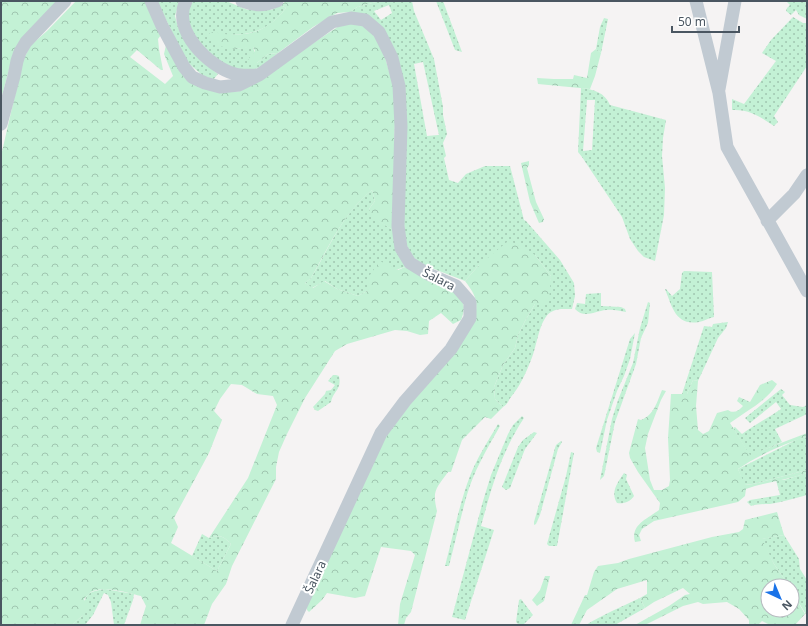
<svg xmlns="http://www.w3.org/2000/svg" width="808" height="626" viewBox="0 0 808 626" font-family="'Noto Sans',sans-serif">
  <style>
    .grass { fill: url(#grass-dots); fill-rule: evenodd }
    .forest { fill: url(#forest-crowns); fill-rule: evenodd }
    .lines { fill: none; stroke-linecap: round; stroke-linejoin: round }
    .minor { stroke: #c1cad2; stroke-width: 13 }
    .labels { text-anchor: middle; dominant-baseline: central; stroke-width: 4; stroke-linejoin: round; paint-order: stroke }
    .street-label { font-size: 12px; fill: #4a5661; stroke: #fff }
  </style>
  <defs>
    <pattern id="grass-dots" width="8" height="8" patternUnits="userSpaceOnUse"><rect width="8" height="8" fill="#c3f1d5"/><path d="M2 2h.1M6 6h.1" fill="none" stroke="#a0c6b0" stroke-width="1.8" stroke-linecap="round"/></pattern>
    <pattern id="forest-crowns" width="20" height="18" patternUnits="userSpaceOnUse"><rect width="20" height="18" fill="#c3f1d5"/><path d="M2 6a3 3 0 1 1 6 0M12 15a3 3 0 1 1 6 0" fill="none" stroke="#a0c6b0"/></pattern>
  </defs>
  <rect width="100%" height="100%" fill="#f5f3f3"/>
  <path class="grass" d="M157,1H178L179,3L175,16L178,27L200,60L218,74L213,80L202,75L186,61Z
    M193,1H226L248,10H271L281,5L286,8C270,29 256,34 230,35L236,49L253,46L257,63L268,54L278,53C271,59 264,67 255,69C248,71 235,72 228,68C224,66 219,61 216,58C201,45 178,21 193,1Z
    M380,1H412L414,11L434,59L443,107V115L447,134L443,143L446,156L444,158L449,180L458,183L466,174L485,166H510L524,220L526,221L560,260L574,283L575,296L572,309C565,309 557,308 551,312C539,319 537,347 531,360C526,373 520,386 511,397C508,401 508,404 503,407L495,399L494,387L503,365L515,348L518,335L525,321L535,304H546L551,276L535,255L479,265L465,281L421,264L413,257L406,244L385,32C375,17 366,16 350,12L357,7ZM389,5L392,13L381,20L374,11ZM423,62L439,135H438L427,136L414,64Z
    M436,1H443L462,52L455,50Z
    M786,1H807V19L799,15L796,10L791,15L786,11L787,8L790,5Z
    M793,17L803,23H807V66L774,116L778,122L774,126C760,117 750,109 732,110V99L744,104L776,61L762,53L771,40Z
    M604,18L608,19L601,53L596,49L600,27Z
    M581,88C594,89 605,93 610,105L666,120L663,138L662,156L665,188L664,215L655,261L644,257L638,251L630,239L622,217L582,157L578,152ZM587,100H595L592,150L583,151Z
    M372,190L375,201L369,209L379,221L393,230L405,267L367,279V291L358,296L337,289L325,281L312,288L305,283L311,278C329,248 344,211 372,190Z
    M684,271L712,272L714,317C709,318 704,321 699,322C675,326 672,306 665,289H666L672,296L680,289L682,273Z
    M601,293V306L621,307L625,309L626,312C619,311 613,309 606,310C595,311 584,319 575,309L577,303L585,304L586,294Z
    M648,302L650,303L648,323L641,338L636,364L615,422L604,476L600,480L612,419L618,400L633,363L640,328Z
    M728,322L726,328L718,338L698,381L693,380L687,394H682L704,326L712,327L713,324Z
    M635,333L630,359L624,376L617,391L607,420L600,453L597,452L596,448L630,339Z
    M333,375H336L339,376C342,390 333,391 331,402L318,411L315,410L313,407L325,394L326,391L331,390L335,385L328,381Z
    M781,389L785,392L782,395L790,405L803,407L807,405V414L775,429L782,442L750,456L733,428L735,427L742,434C754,425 768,418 781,409L776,402L750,423L745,418Z
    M522,416L524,418C501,453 492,486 481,526L494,530L465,620L452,617L483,501L491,475L508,434L513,425Z
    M498,424L500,426C487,449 473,472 466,498C460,520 455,543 449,566H445C453,536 459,505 470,476C477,458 488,441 498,424Z
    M534,432L537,433L525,449L510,488L506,490L502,487L518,447L523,440Z
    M807,437V470L753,484L744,485L738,469L798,439Z
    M561,441L562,442L558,449L540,515L536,524L534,525V522L555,448L556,445Z
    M571,452L574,453L557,546H549L547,544L566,476Z
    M624,473L627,475L626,479L634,496C630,502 624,504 617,503C610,492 618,482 624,473Z
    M807,473V495C795,498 782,502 770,504C763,504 758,504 751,506L747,502L750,500L780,495L776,480H784Z
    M202,534L209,538C221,535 222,535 231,544L217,571L192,556Z
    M784,535L799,559L800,569L807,580V616L792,592V586H789L774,564L761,539Z
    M105,589L134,594L133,600L124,625H114L111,602L108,595L104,593L93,615L85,625H72L83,615C85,595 85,592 105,589Z
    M640,598L645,608L615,625H586C602,615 623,606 640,598Z
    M521,599L533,615L523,625H519L516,622L519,600Z"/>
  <path class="forest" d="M1,1H57L10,66L1,99Z
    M76,1H145L161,35L158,39L159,49L163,70H161L137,50L130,57L165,84L173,76L164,54L166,45L181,73L219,92H231L241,91L342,24L353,22L369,28L383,50L395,93L393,230C385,225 372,219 369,209L375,201L372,190C344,212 328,248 311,278L305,283L313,288L324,281L337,289L358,296L367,291V279L380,261L398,270L405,267C420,274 464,289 464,308C464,312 462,317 461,320L453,324L441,313L429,321L428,334L420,335L407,331L395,330L347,344L335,351L305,398L287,434L279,452L276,467V479L232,566L226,584L212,604L204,625H140L146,606L141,596C129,593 102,585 91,592C89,594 86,597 84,599L88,607L83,615L72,625H1V156L23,60L31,45L47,31ZM231,384L242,385L257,394L273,396L277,405L248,478L209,538C221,535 222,535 231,544L217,571L171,543L178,527L174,518L209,453L222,420L214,411L220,399Z
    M286,1H380L357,7L350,12L337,13L313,27L278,53L268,54L257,63L250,64L247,61L255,51L253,47L236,49L218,46L207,35L212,32C243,38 265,35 286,8L281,5Z
    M596,49L601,53L595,76L590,89L538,84L537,78L554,79H573L574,75L587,78L591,53Z
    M529,161V165L527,168L536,202L544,219L543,222L539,223L530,202L521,163Z
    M507,242L515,243L535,255L551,276L549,301L546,304H535L525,321L518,335L515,348L503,365L494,387L495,399L503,407L491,419L485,417L462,440L451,472H448C436,489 432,490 437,511L411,612L406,618L404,625H398L400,604L415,555L411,551L381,547L365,596L355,598L327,593L322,600L309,612L307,610V604L381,443L475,318C478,300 476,296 465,281L479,265Z
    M693,380L698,381L696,406L698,430L703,434L709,431L717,413L728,410C733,414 739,411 743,406L737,401L739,397L750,402L760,385L772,380L777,384C767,401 746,411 730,423L750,455L807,433V437C787,442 755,457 738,469L745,485L753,484L807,470V473C787,480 766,482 746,489L745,496L738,502L654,521L642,529L639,535L641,541L635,542C630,525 647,519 659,510L660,503L638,472L630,458L629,453L638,419L641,420C654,415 657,402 662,390L666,391L661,400L648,434L645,448L650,480L654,490H662L669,486L670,480L668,438L671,394H687Z
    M777,512L784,535L762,539L774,564L789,586H768V610H792V592L805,614L795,625H770L762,621L758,625H749V620L739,609L727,602L703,604L698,602L683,606L645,625H635L669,606L685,595L690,594L683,588L654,602L645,608L640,598L647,594V580L617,589L587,610L579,625H571L585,595H587L594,572L598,566L618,563L629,559L712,537L739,532L743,529L745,520Z
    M545,576H550L544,601L537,606L532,600L540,590Z"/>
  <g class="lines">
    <path class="minor" d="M151,1L162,26L184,67L192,77L205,83L220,87L239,85L259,75L332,22L351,18L365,20L379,32L392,58L399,86L401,126L398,226L401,248L410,263L428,274L456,286L470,302V318L451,349L405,401L381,433L292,625
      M186,1C171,30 209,67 235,74C242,76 250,75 257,75
      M242,1C255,6 264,6 277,1
      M696,1L719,93L727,147L807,291
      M719,89L735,1
      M1,124L14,76L17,61L20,52L26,42L65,1
      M767,221L794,194L807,175"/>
  </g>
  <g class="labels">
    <g class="street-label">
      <text transform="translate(439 279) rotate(27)">Šalara</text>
      <text transform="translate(315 577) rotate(-65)">Šalara</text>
    </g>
  </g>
  <rect width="808" height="626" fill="none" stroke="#4a5661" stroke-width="4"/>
  <g transform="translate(780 598) rotate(136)"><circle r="19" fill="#ffffff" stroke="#b7bbc0"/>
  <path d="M0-3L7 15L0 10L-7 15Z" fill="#1a73e8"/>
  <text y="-6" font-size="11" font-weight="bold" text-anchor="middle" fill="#4a5661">N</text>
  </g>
  <path d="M672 26v6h67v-6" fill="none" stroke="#4a5661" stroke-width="2"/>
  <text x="678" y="26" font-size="12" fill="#4a5661" stroke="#ffffff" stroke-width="3" paint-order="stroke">50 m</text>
</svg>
